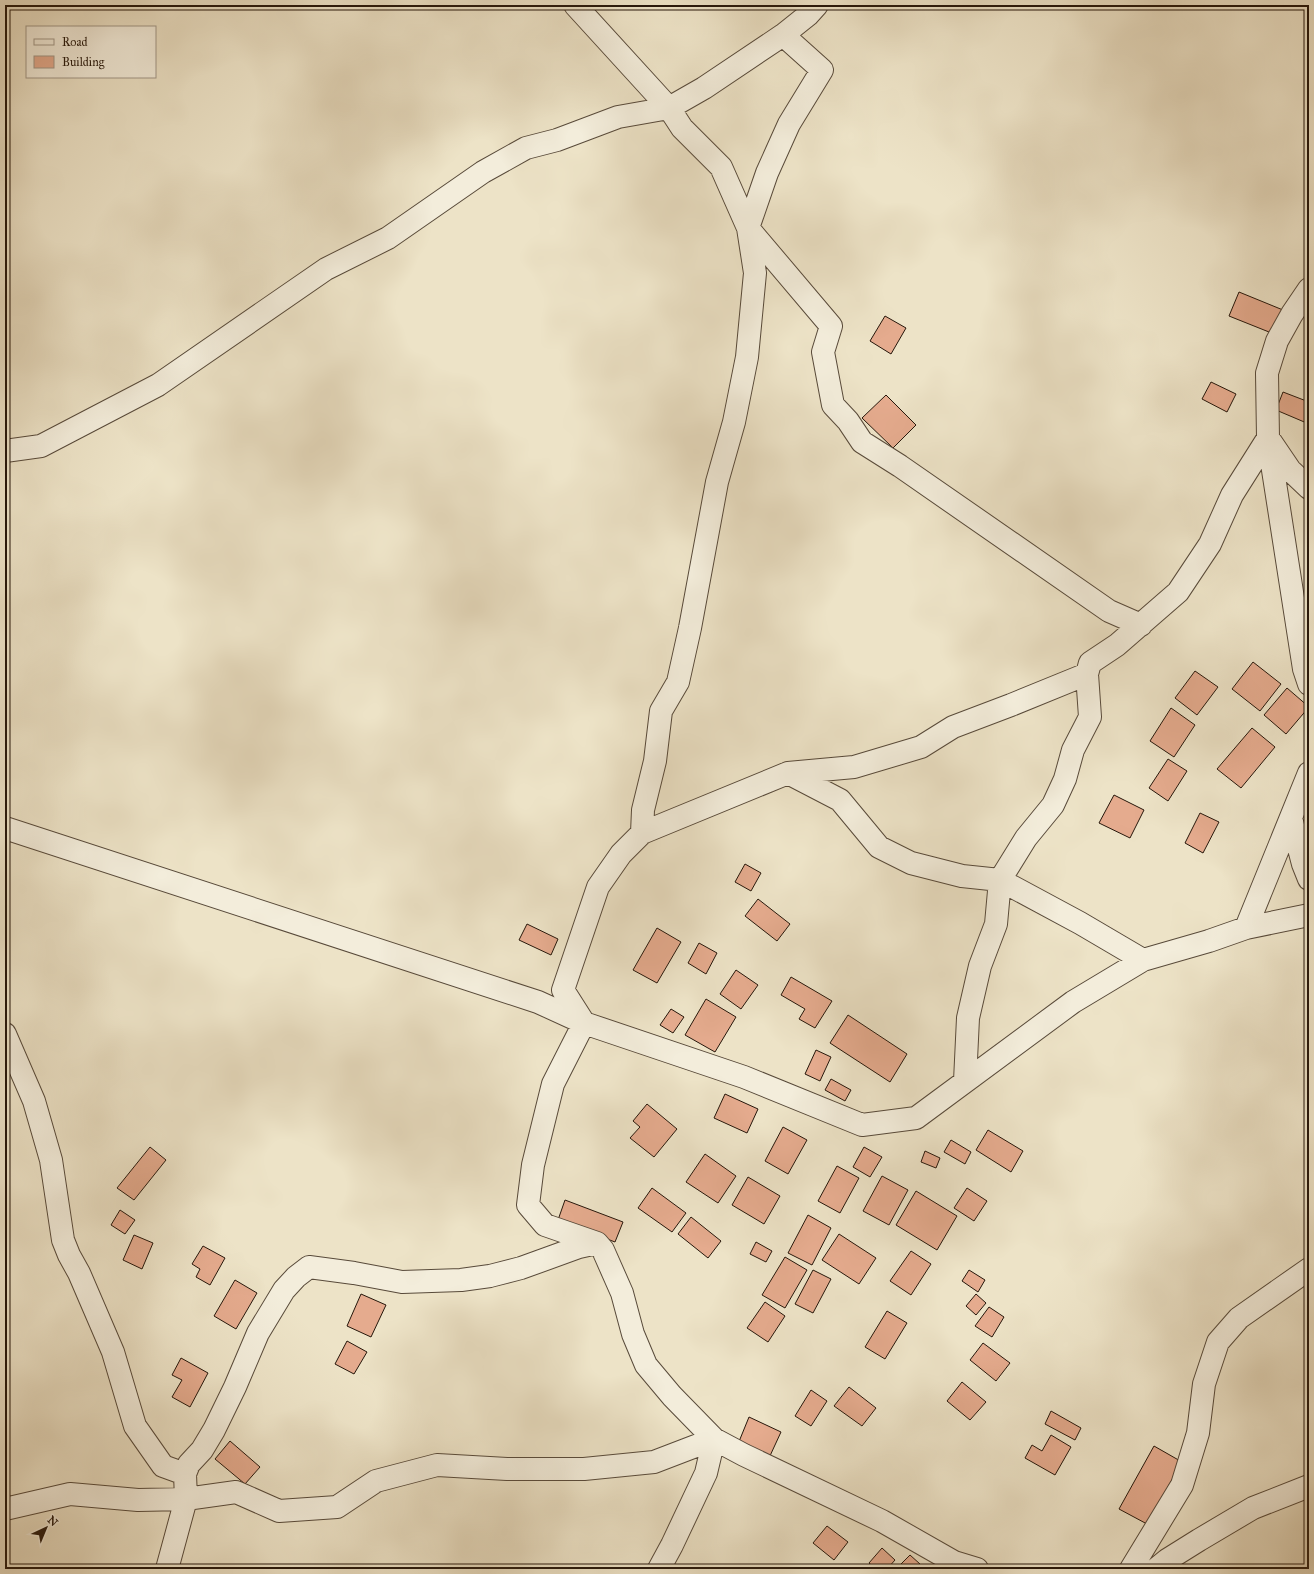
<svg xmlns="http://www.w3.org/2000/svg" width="1314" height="1574" viewBox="0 0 1314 1574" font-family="'IM FELL Great Primer',serif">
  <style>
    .building { fill: #e5ab8e; stroke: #26170b }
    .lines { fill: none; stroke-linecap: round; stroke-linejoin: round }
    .street-casing { stroke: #584a3a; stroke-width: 24 }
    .street { stroke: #f3eddb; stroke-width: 22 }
  </style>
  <rect width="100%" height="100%" fill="#ede3c7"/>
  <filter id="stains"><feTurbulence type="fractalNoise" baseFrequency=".005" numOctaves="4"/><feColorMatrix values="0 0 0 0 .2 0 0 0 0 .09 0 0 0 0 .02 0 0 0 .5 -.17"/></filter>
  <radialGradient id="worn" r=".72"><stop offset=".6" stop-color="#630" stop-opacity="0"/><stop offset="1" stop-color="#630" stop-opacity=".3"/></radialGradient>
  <path class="building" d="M1239,292L1283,310L1274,334L1229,316Z
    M885,316L906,328L891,354L870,341Z
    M1211,382L1236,394L1227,412L1202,399Z
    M1283,392L1309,402V424L1276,410Z
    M886,395L916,425L893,448L862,418Z
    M1253,662L1281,684L1260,711L1232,689Z
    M1195,671L1218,687L1197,715L1175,698Z
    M1287,688L1309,707L1286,734L1264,715Z
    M1171,708L1195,725L1174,757L1150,741Z
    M1252,728L1275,747L1241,788L1217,769Z
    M1168,759L1187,771L1168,801L1149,788Z
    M1114,795L1144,810L1130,838L1099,823Z
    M1200,813L1219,822L1203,853L1185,843Z
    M745,864L761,873L751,891L735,882Z
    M758,899L790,924L777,941L745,916Z
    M527,924L558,939L551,955L519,940Z
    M657,928L681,942L657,983L633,970Z
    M699,943L717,953L706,974L688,963Z
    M736,970L758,985L741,1009L720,994Z
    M791,977L832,1001L815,1028L799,1019L805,1009L781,995Z
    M706,999L736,1017L715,1052L685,1035Z
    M671,1009L684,1017L673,1033L660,1025Z
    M848,1015L907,1054L890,1082L830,1043Z
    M816,1050L831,1057L820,1081L805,1074Z
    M831,1079L851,1090L845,1101L825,1090Z
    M725,1094L758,1109L747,1133L714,1118Z
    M647,1104L677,1129L654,1157L630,1138L640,1127L633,1121Z
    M783,1127L807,1140L788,1174L765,1161Z
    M988,1130L1023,1151L1011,1172L976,1150Z
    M951,1140L971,1152L965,1164L944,1152Z
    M150,1147L166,1160L134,1200L117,1188Z
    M864,1147L882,1157L870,1177L853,1167Z
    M925,1151L940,1158L936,1168L921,1162Z
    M705,1154L736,1176L718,1203L686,1182Z
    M837,1166L859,1178L840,1213L818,1201Z
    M882,1176L908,1190L889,1225L863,1211Z
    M748,1177L780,1196L764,1224L732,1205Z
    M652,1188L686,1213L672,1232L638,1208Z
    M967,1188L987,1201L974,1221L954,1208Z
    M916,1191L957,1216L937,1250L896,1225Z
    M565,1200L623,1222L615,1242L558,1220Z
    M120,1210L135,1220L125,1234L111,1225Z
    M808,1215L831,1228L812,1265L788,1253Z
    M691,1217L721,1241L708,1258L678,1234Z
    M839,1234L876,1258L859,1284L822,1260Z
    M134,1235L153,1243L142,1269L123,1260Z
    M756,1242L772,1251L766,1262L750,1254Z
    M203,1246L225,1258L210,1285L196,1277L200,1269L192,1264Z
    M911,1251L931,1264L911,1295L890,1281Z
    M785,1257L807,1270L785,1308L762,1295Z
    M813,1270L831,1279L813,1313L795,1304Z
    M969,1270L985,1280L978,1292L962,1281Z
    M235,1280L257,1293L236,1329L214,1316Z
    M361,1294L386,1305L371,1337L347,1326Z
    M976,1294L986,1303L976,1315L966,1306Z
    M765,1302L785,1316L768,1342L747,1328Z
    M989,1307L1004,1317L992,1337L975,1326Z
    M887,1311L907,1323L885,1359L865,1347Z
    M347,1341L367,1352L354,1374L335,1364Z
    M983,1343L1010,1363L996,1381L970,1360Z
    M181,1358L208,1373L190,1407L172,1397L182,1380L172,1375Z
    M962,1382L986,1402L970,1420L947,1401Z
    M849,1387L876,1408L862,1426L834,1406Z
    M811,1390L827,1401L811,1426L795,1416Z
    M1051,1411L1081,1428L1075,1440L1045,1424Z
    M749,1417L781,1432L769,1458L738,1444Z
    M1051,1435L1071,1447L1055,1475L1025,1458L1032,1445L1042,1451Z
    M230,1441L260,1467L245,1484L215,1459Z
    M1154,1446L1182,1462L1147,1524L1119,1509Z
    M827,1526L848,1542L834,1560L813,1543Z
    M882,1548L895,1560L887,1569H876L869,1563Z
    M910,1555L920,1564L916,1569H900L898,1567Z"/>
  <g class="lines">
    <defs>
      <path id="street" d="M575,5L669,108L682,128L721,167L748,228L831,326L823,352L833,405L848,421L862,442L900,466L1109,611L1141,625
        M1309,289L1292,314L1277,341L1267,373L1268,438L1304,669L1309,684
        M1271,442L1290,470L1309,488
        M5,451L41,446L158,385L326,269L388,238L483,172L526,148L557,140L618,117L669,108L704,88L783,35L808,15L817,5
        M788,773L840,800L879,847L911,863L962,876L1000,880L1080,923L1143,960
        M1291,818L1303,864L1309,879
        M5,828L538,1002L584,1023L744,1077L862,1125L916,1118L1073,1002L1143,960L1209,941L1246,928L1309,915
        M642,833L643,810L655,761L661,711L678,682L690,628L717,482L734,422L747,357L755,273L748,228L767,173L789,124L822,70L783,35
        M1246,928L1309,773
        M5,1034L34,1101L51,1160L63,1240L69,1255L79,1273L113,1352L135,1426L163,1466L185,1474
        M965,1081L968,1018L980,966L996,924L1000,880L1026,838L1053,805L1065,779L1073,750L1090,717L1087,674
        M5,1509L70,1494L138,1500L186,1499L185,1474L189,1464L202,1450L214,1430L235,1387L258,1333L284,1290L296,1277L309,1267L354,1273L402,1282L461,1280L490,1276L521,1268L579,1247L597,1243
        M167,1569L186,1499L236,1492L279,1511L337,1507L376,1481L437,1465L507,1469H584L654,1462L714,1439
        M659,1569L672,1545L706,1473L714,1439
        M977,1569L954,1562L882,1521L744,1455L714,1439L672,1396L646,1365L633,1334L622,1293L603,1250L597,1243L545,1225L528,1205L533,1165L553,1084L584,1023L563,990L598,887L621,854L642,833L788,773L854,767L921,747L953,727L1011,705L1087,674L1090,663L1117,645L1178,592L1210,544L1232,495L1268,438
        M1131,1569L1182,1485L1198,1433L1204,1384L1218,1342L1239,1318L1309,1269
        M1156,1569L1167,1560L1199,1540L1253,1508L1309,1486"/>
    </defs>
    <use href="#street" class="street-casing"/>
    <use href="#street" class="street"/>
  </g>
  <rect width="1314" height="1574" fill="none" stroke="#ede3c7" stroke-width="20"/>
  <rect x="6" y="6" width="1302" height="1562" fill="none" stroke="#26170b" stroke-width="2"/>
  <rect x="10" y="10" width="1294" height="1554" fill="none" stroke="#26170b"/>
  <rect x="26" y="26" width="130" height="52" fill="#f3eddb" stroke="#a19788"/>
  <rect x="34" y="39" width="20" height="6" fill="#f3eddb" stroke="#a19788"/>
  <text x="62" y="46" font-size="12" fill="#26170b">Road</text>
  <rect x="34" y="56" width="20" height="12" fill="#e5ab8e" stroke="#a19788"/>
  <text x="62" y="66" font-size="12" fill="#26170b">Building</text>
  <g transform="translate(46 1528) rotate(44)" stroke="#f3eddb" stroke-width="3" paint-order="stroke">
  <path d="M0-3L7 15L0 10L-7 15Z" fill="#26170b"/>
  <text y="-6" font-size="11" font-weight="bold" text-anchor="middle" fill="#26170b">N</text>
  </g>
  <rect width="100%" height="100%" filter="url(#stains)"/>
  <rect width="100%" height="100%" fill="url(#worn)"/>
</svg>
